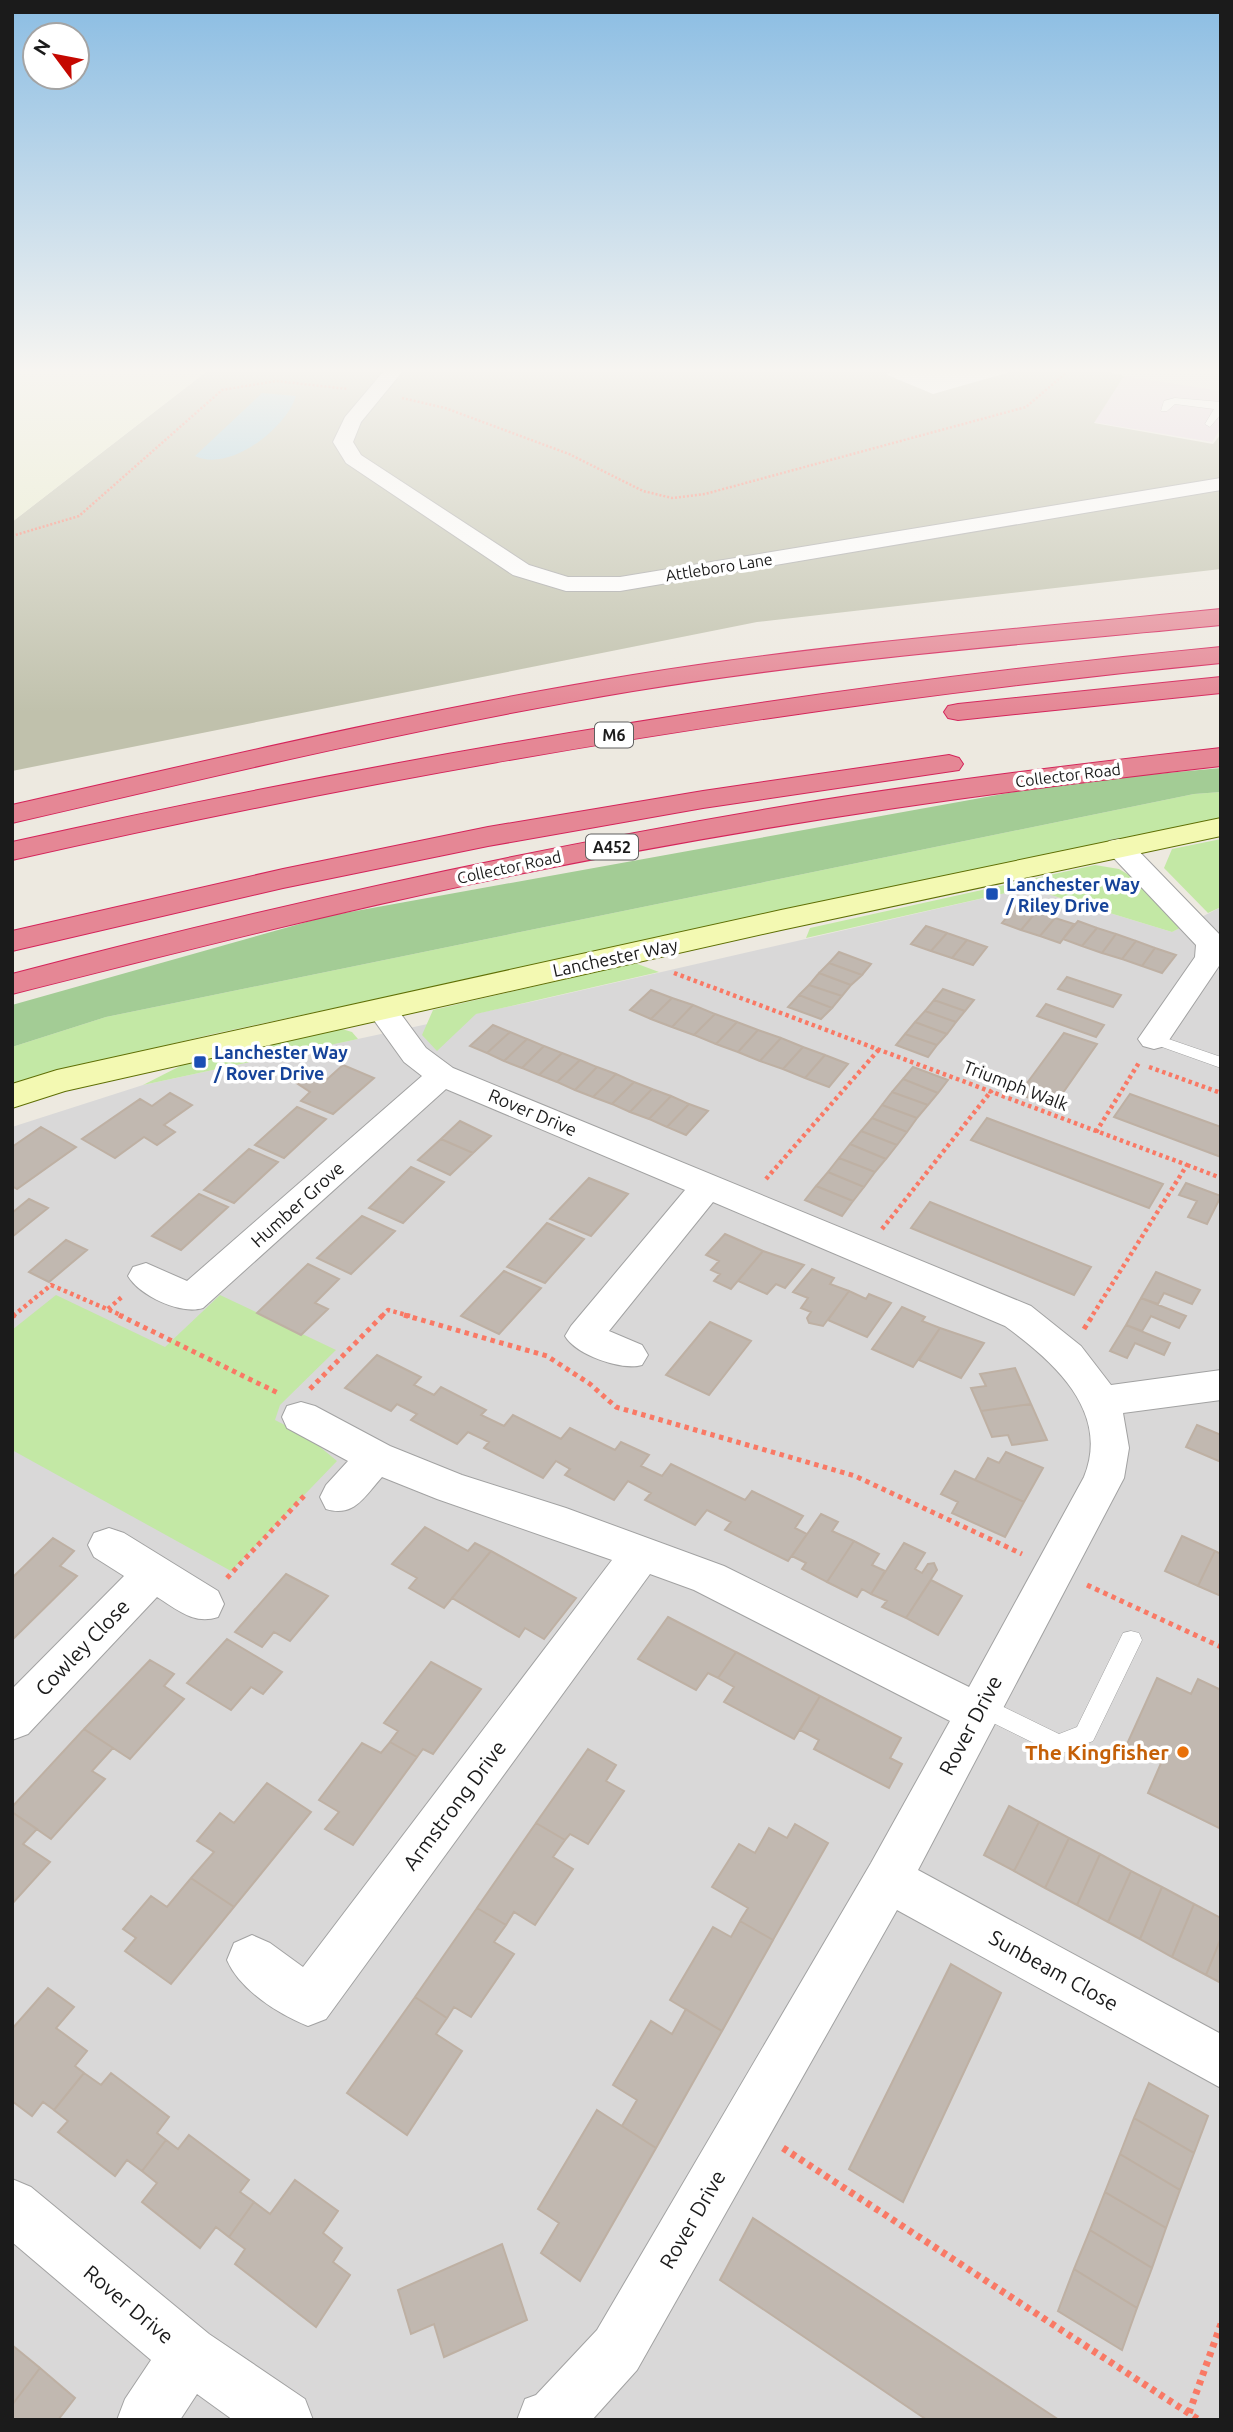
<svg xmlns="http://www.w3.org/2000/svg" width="1233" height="2432" viewBox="0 0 1233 2432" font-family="Ubuntu,sans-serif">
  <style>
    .residential { fill: #d9d8d8 }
    .industrial { fill: #e6d2e1 }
    .construction { fill: #c0c1ac }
    .farmland { fill: #e8eccb }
    .grass { fill: #c3e8a5 }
    .forest { fill: #a3cc95 }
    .water { fill: #a0cbdb }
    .pier { fill: #fff }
    .building { fill: #c1b8b0; stroke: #beb0a3; stroke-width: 2 }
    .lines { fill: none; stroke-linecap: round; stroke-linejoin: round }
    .lane-casing { stroke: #a2a2a2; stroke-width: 1 }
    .street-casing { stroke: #a2a2a2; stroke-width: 2 }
    .secondary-casing { stroke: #5f6f05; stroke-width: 2 }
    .highway-casing { stroke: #d4245a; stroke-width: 2 }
    .path-far3 { stroke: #f97965; stroke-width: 2.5; stroke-dasharray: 2 2; stroke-linecap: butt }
    .path-far2 { stroke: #f97965; stroke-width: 4.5; stroke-dasharray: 3.5 3.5; stroke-linecap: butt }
    .path-far1 { stroke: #f97965; stroke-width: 5; stroke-dasharray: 4.5 4.5; stroke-linecap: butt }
    .path { stroke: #f97965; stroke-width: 7; stroke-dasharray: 5 5; stroke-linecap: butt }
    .lane { fill: #fff; fill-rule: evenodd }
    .street { fill: #fff; fill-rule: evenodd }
    .secondary { fill: #f3f9b2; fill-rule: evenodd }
    .highway { fill: #e58795; fill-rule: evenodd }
    .transit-dot { fill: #1a4fb4; stroke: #fff; stroke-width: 2.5 }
    .food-dot { fill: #e8710a; stroke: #fff; stroke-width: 2.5 }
    .labels { text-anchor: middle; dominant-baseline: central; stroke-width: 7; stroke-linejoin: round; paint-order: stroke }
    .far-street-label { font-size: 16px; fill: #1b1b1b; stroke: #fff }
    .shield { fill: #fff; stroke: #5f5f5f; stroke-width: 2 }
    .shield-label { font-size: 16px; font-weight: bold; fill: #1b1b1b }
    .transit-label { font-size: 18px; font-weight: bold; fill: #164399; stroke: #fff; text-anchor: start }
    .street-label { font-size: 18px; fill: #1b1b1b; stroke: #fff }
    .near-street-label { font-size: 21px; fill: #1b1b1b; stroke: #fff }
    .near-food-label { font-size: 21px; font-weight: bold; fill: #c56008; stroke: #fff; text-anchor: end }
  </style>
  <rect width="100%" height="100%" fill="#ede9e0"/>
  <path class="residential" d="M1028,888L1172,932L1221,907V2420H12V1127L143,1085L535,1001Z"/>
  <path class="industrial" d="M1124,376L1221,391V428L1212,442L1093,422Z"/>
  <path class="construction" d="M206,372H1110L1124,376L1094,423L1213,444L1221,434V569L757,622L12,771V522Z"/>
  <path class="farmland" d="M12,372H206L12,522Z"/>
  <path class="grass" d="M1221,792V819L213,1034L56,1072L12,1086V1047L106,1017L1194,794Z
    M1221,839V907L1208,913L1164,868L1172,849Z
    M1095,865L1119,869L1129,875L1184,926L1172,932L1028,888L806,938L810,928Z
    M635,963L659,972L476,1014L437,1051L422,1035L433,1010Z
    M342,1029L352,1032L358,1039L143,1085L190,1061Z
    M56,1295L165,1347L220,1295L336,1350L280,1405L275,1420L308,1437L337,1461L231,1571L12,1450V1330Z"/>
  <path class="forest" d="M1221,768V792L1194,794L106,1017L12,1047V1005L328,916L1069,782Z"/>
  <path class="water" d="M262,393L296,396C286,428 230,473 195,456Z"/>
  <path class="pier" d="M892,372H1010L933,394L885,374Z"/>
  <path class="building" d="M1017,905L1037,911L1021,930L1002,923Z
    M1037,911L1055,918L1040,936L1021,930Z
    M1055,918L1074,924L1060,943L1040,936Z
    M1078,921L1097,928L1082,946L1063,939Z
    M926,926L947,933L931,951L911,944Z
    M1097,928L1116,934L1102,953L1082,946Z
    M947,933L967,940L952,958L931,951Z
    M1116,934L1136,941L1122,959L1102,953Z
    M967,940L987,947L973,965L952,958Z
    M1136,941L1155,948L1142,966L1122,959Z
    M1155,948L1176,955L1162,973L1142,966Z
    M839,952L871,964L862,975L829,963Z
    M829,963L862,975L851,985L819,973Z
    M819,973L851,985L842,996L809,985Z
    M1067,977L1121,995L1113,1007L1058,989Z
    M809,985L842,996L832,1008L799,995Z
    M943,989L974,1000L965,1011L934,1000Z
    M651,990L672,998L651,1019L630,1010Z
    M799,995L832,1008L821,1019L788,1007Z
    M672,998L693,1005L672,1027L651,1019Z
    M934,1000L965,1011L956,1022L925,1011Z
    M1046,1004L1104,1025L1096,1037L1037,1016Z
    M693,1005L715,1014L694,1035L672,1027Z
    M925,1011L956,1022L947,1034L915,1022Z
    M715,1014L737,1022L716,1044L694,1035Z
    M737,1022L758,1030L738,1052L716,1044Z
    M915,1022L947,1034L937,1045L905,1034Z
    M493,1025L510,1032L487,1053L470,1046Z
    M758,1030L781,1038L760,1061L738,1052Z
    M510,1032L527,1039L504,1061L487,1053Z
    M1064,1033L1097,1044L1053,1107L1019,1094Z
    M905,1034L937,1045L928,1057L896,1045Z
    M781,1038L803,1047L783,1069L760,1061Z
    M527,1039L544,1046L522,1068L504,1061Z
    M544,1046L562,1053L539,1075L522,1068Z
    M803,1047L825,1055L805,1078L783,1069Z
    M562,1053L580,1060L557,1082L539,1075Z
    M825,1055L848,1064L829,1087L805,1078Z
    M580,1060L597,1067L575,1090L557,1082Z
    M343,1065L374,1078L333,1114L301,1101L310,1092L295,1082L310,1077L323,1083Z
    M597,1067L616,1074L593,1097L575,1090Z
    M913,1067L948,1080L938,1093L903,1079Z
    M616,1074L634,1082L612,1104L593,1097Z
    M903,1079L938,1093L928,1105L892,1092Z
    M634,1082L652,1089L630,1112L612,1104Z
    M652,1089L671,1096L649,1119L630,1112Z
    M892,1092L928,1105L917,1118L882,1105Z
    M170,1093L192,1105L164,1125L175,1132L157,1145L144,1137L115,1158L82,1139L140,1099L152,1106Z
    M1130,1094L1221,1127V1157L1114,1117Z
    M671,1096L689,1104L667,1127L649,1119Z
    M689,1104L708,1111L686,1135L667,1127Z
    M882,1105L917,1118L907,1132L872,1118Z
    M297,1107L326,1119L284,1158L255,1145Z
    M872,1118L907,1132L897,1145L861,1131Z
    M987,1118L1163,1184L1149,1208L971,1140Z
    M460,1121L491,1136L473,1153L441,1139Z
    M41,1127L76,1147L17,1189L12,1186V1147Z
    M861,1131L897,1145L886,1159L850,1144Z
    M441,1139L473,1153L450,1175L418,1160Z
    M850,1144L886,1159L875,1172L839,1158Z
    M249,1149L278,1162L234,1203L204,1190Z
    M839,1158L875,1172L864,1187L828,1172Z
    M411,1167L444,1182L403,1223L369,1208Z
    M828,1172L864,1187L853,1201L816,1186Z
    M589,1178L628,1194L591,1236L550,1219Z
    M1186,1183L1221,1196L1207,1224L1188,1217L1197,1201L1179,1195Z
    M816,1186L853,1201L842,1216L805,1200Z
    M199,1194L228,1207L181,1250L152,1236Z
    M29,1199L48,1208L12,1237V1213Z
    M930,1202L1091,1267L1074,1295L911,1228Z
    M362,1216L395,1231L351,1274L317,1258Z
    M547,1223L584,1239L545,1283L507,1267Z
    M725,1234L763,1251L731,1289L714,1281L720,1274L711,1270L719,1261L706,1255Z
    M66,1240L87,1250L49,1282L29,1272Z
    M763,1251L804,1265L785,1288L776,1284L767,1294L738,1281Z
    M308,1264L339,1279L315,1303L328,1309L301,1335L257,1313Z
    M812,1269L834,1278L830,1284L849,1291L823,1326L809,1323L807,1318L811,1312L801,1308L808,1298L793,1292Z
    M504,1271L541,1288L499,1334L461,1316Z
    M1156,1272L1200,1290L1192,1304L1164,1293L1158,1304L1141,1298Z
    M849,1291L866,1299L869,1294L891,1303L867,1337L828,1320Z
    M1141,1298L1186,1316L1179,1328L1151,1316L1142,1331L1126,1325Z
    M902,1307L925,1317L922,1321L940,1328L913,1367L872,1349Z
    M710,1322L751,1341L709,1395L666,1375Z
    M1126,1325L1170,1343L1164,1355L1135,1343L1127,1358L1110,1351Z
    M940,1328L984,1343L961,1378L919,1360Z
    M377,1355L421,1377L414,1385L434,1395L441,1387L486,1410L481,1415L504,1426L513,1415L561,1439L570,1428L615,1450L621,1442L649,1455L641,1466L662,1476L671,1464L745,1500L752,1491L803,1516L795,1528L807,1534L788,1561L725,1530L731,1522L707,1510L695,1525L645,1500L651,1493L628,1481L614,1500L565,1475L570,1469L556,1461L543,1478L484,1448L489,1442L468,1432L457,1444L411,1420L417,1414L397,1404L391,1411L345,1388Z
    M1015,1368L1031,1404L981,1411L971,1388L986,1386L980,1374Z
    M1031,1404L1047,1440L1012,1445L1008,1435L992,1437L981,1411Z
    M1197,1425L1221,1435V1462L1186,1447Z
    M1006,1452L1043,1468L1024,1502L975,1480L988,1458L999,1463Z
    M955,1471L1024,1502L1005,1537L952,1513L958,1502L941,1494Z
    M821,1514L838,1522L832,1531L854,1541L827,1582L802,1569L806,1563L792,1556Z
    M425,1527L468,1551L475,1543L491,1551L444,1608L409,1588L417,1578L392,1564Z
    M1182,1536L1215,1551L1198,1586L1165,1571Z
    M53,1538L74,1551L60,1566L77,1576L12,1640V1578Z
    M854,1541L879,1554L872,1565L885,1571L871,1594L862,1589L857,1597L827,1582Z
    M904,1543L925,1553L915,1569L922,1573L928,1564L934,1563L937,1570L906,1618L882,1607L887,1601L871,1594Z
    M491,1551L576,1598L544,1639L525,1628L519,1637L452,1598Z
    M1215,1551L1221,1554V1596L1198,1586Z
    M286,1574L328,1596L290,1641L274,1632L262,1647L235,1632Z
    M931,1580L962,1596L938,1635L906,1618Z
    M668,1617L736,1652L718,1678L708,1673L696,1690L638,1659Z
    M227,1639L282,1672L263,1694L251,1687L231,1710L187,1683Z
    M736,1652L820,1696L794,1739L724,1702L734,1687L718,1678Z
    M150,1660L174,1674L164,1686L184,1699L130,1759L84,1729Z
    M431,1662L481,1689L433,1754L423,1749L417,1757L390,1742L398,1731L384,1723Z
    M1157,1678L1191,1694L1198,1679L1221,1690V1829L1148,1793L1162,1761L1127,1744Z
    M820,1696L901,1738L890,1758L902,1764L889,1788L814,1749L819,1740L800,1730Z
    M84,1729L113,1748L92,1771L105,1779L51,1839L12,1812V1807Z
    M390,1742L417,1757L353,1845L325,1829L339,1812L319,1800L362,1743L381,1753Z
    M588,1749L616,1765L606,1781L624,1791L588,1844L570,1834L565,1840L536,1823Z
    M267,1783L311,1812L234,1907L191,1878L214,1852L197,1841L220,1813L234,1823Z
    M1009,1806L1039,1822L1014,1871L984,1855Z
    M12,1812L37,1829L23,1844L50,1862L12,1904Z
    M1039,1822L1069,1838L1045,1888L1014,1871Z
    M536,1823L565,1840L553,1857L573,1869L535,1925L514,1912L506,1925L477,1908Z
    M795,1824L828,1843L773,1940L740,1921L748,1908L712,1887L739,1844L755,1853L769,1828L787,1838Z
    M1069,1838L1100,1854L1077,1905L1045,1888Z
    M1100,1854L1131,1871L1108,1922L1077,1905Z
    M1131,1871L1162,1887L1140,1939L1108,1922Z
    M191,1878L234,1907L171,1984L125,1951L136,1938L123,1929L151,1896L167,1907Z
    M1162,1887L1194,1904L1172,1957L1140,1939Z
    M1194,1904L1221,1918V1938L1206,1975L1172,1957Z
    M477,1908L506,1925L494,1942L514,1954L471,2017L454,2007L447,2018L415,1997Z
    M740,1921L773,1940L722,2031L670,2000L713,1927L731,1937Z
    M1221,1938V1983L1206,1975Z
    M951,1964L1001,1993L903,2202L849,2169Z
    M48,1988L74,2007L56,2028L87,2051L75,2066L84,2073L54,2110L43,2102L32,2116L12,2101V2029Z
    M415,1997L447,2018L436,2034L462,2051L407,2135L347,2093Z
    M686,2009L722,2031L656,2148L622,2126L637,2100L613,2085L651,2021L672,2034Z
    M84,2073L101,2085L111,2073L169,2117L157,2133L166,2140L142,2171L127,2160L115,2176L58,2132L68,2121L54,2110Z
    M1149,2083L1208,2116L1194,2153L1134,2118Z
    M597,2110L656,2148L580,2281L541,2253L559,2223L538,2209Z
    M1134,2118L1194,2153L1180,2190L1120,2154Z
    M189,2135L249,2180L240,2192L254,2202L229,2237L216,2227L200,2248L142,2202L157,2183L142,2171L166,2140L178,2149Z
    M1120,2154L1180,2190L1166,2228L1105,2192Z
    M295,2180L338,2211L323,2233L342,2248L333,2262L350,2275L316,2327L235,2264L245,2249L229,2237L254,2202L270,2214Z
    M1105,2192L1166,2228L1152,2268L1090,2230Z
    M753,2218L1059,2420H927L720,2280Z
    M1090,2230L1152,2268L1137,2308L1074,2269Z
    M502,2244L527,2320L444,2357L434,2324L411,2334L398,2290Z
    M1074,2269L1137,2308L1122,2350L1058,2311Z
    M12,2345L40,2368L12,2405Z
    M40,2368L75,2398L58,2420H12V2405Z"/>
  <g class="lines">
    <defs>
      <path id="lane" d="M1175,398L1221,402V414L1210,427L1205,424L1214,409L1175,404L1167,411H1161L1164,401Z
        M1154,1034L1221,1057V1068L1148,1042L1146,1039L1148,1036Z
        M1131,1631L1139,1633L1142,1640L1093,1741L1058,1755L971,1712L968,1705L971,1698L979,1695L1059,1734L1077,1727L1123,1633Z"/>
      <path id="street" d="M383,372H402L361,422L353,442L361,455L529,565L568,577H620L1221,478V490L620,591H566L513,575L346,463L333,442L345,417Z
        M1119,839L1129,841L1221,936V963L1165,1046L1154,1049L1143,1046L1138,1039L1195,957L1196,945L1109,853L1105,847L1109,841Z
        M381,1000L392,1002L426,1048L453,1068L1031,1306L1081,1346L1111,1385L1221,1370V1400L1123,1413L1129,1448L1124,1478L918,1870L1221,2034V2088L897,1910L637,2370L592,2420H517L525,2399L536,2395L597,2330L871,1863L950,1721L694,1590L650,1574L326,2019L308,2026C278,2014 240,1990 227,1960L234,1943L252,1935L270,1943L303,1967L612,1560L437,1499L382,1477C365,1496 354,1518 326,1509L320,1497L326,1485L348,1461L287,1428L282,1417L287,1406L301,1402L315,1406L390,1446L462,1475L566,1508L724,1566L969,1687L1084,1477C1111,1411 1052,1360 1005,1326L713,1202L609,1331L642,1345L648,1355L642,1365C622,1371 576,1355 565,1336L571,1326L685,1190L446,1089L203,1308C181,1315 140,1296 128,1276L133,1267L146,1263L187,1281L422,1076L404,1062L366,1009L370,1002Z
        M109,1528L124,1533L218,1591L224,1604L218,1617C194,1625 178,1610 157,1597L28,1734L12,1740V1689L124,1576L94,1557L88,1545L94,1533Z
        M12,2179L31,2187L209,2334L305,2399L313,2420H233L197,2394L180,2420H117L125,2399L151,2360L12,2242Z"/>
      <path id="secondary" d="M1221,818V836L781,930L65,1091L12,1108V1084L57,1070L781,910Z"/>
      <path id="highway" d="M1221,609V625C1025,644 828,659 633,691C424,726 218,775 12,823V805C218,758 424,709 633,675C828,643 1025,629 1221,609Z
        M1221,647V663C816,702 409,770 12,860V842C410,753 815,686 1221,647Z
        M1221,677V693L958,720L948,718L944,712L948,706L958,704Z
        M1221,748V766C979,793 738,828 500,878C336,912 174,953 12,994V974C272,906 533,848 798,804C938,781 1079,764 1221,748Z
        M949,755L959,758L963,764L959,770L703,808L488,846L283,888L12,951V931L283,869L488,827L703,791Z"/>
    </defs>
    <use href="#lane" class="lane-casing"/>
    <use href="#street" class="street-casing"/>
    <use href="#secondary" class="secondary-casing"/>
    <use href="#highway" class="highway-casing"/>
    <path class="path-far3" d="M402,398L445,408L569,454L643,491L672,498L705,494L1026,407L1067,372
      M12,536L79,516L222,390L276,381L348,389"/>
    <path class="path-far2" d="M674,973L1187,1165L1092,1316
      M1149,1067L1221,1093
      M1096,1132L1140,1061
      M1187,1165L1221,1178
      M766,1179L881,1047
      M882,1229L992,1090
      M108,1309L123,1296
      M13,1316L51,1285L123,1316
      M382,1316L388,1310L410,1316"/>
    <path class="path-far1" d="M119,1315L280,1394
      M404,1315L547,1356L590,1384L616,1407L855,1476L1022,1554
      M12,1317L15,1315
      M1084,1329L1093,1315
      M310,1389L383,1315
      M227,1578L305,1495
      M1087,1585L1221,1647"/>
    <path class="path" d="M783,2148L1199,2420
      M1189,2413L1221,2324"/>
    <use href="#lane" class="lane"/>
    <use href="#street" class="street"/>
    <use href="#secondary" class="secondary"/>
    <use href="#highway" class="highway"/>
  </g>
  <linearGradient id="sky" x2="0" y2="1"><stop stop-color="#8bbde3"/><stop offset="0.52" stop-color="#f7f5f1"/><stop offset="1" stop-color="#f7f5f1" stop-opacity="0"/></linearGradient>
  <rect width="1233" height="713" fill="url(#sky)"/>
  <g class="transit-dot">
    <rect x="985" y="887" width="14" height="14" rx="3.5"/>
    <rect x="193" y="1055" width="14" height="14" rx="3.5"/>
  </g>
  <circle class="food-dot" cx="1183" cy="1752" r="7"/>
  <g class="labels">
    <g class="far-street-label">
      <text transform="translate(719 567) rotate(-9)">Attleboro Lane</text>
      <text transform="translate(1068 775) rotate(-7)">Collector Road</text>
      <text transform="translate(509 867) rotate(-12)">Collector Road</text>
    </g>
    <g class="shield">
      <rect x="595" y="722.5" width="38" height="25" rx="5"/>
      <rect x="586" y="834.5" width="52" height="25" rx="5"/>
    </g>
    <g class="shield-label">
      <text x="614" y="735">M6</text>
      <text x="612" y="847">A452</text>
    </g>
    <g class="transit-label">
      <text x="1006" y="884">Lanchester Way<tspan x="1006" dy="21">/ Riley Drive</tspan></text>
      <text x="214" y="1052">Lanchester Way<tspan x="214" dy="21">/ Rover Drive</tspan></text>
    </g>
    <g class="street-label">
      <text transform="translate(615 957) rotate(-12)">Lanchester Way</text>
      <text transform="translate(1016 1085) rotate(21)">Triumph Walk</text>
      <text transform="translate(533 1112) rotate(23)">Rover Drive</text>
      <text transform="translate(297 1204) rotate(-42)">Humber Grove</text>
    </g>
    <g class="near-street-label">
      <text transform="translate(82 1647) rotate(-46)">Cowley Close</text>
      <text transform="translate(970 1725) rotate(-62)">Rover Drive</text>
      <text transform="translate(454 1805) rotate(-53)">Armstrong Drive</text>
      <text transform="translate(1054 1970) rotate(29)">Sunbeam Close</text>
      <text transform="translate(692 2219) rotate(-60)">Rover Drive</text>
      <text transform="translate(129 2304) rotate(40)">Rover Drive</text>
    </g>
    <g class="near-food-label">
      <text x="1169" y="1752">The Kingfisher</text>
    </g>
  </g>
  <rect width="1233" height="2432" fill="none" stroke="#1b1b1b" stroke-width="28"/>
  <g transform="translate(56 56) rotate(302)"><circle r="33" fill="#ffffff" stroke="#a4a4a4" stroke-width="2"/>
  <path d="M0-5L12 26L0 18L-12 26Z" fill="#c50801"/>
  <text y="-10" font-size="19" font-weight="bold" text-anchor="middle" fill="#1b1b1b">N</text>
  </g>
</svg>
